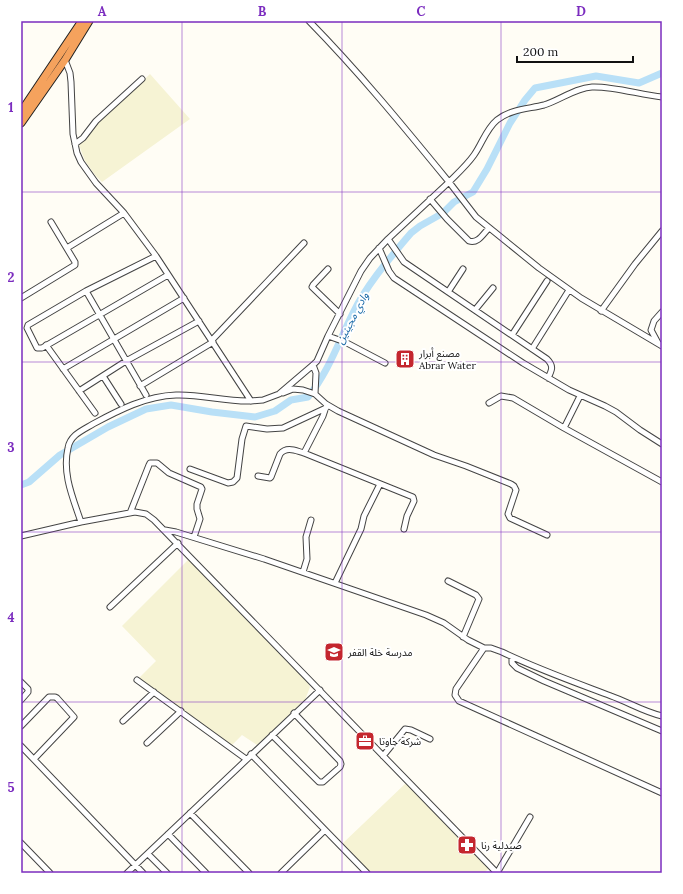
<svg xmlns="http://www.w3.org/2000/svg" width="683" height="894" viewBox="0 0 683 894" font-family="Lora,'Noto Sans Arabic',serif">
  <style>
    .farmland { fill: #f6f3d4 }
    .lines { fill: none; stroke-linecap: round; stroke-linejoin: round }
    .river { stroke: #b9e0f7; stroke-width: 7 }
    .minor-casing { stroke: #444; stroke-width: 7 }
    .highway-casing { stroke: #222; stroke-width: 9 }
    .minor { stroke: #fff; stroke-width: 5 }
    .highway { stroke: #f5a25d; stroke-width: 7 }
    .grid { fill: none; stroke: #7b2cbf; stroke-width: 1; stroke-opacity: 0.55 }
    .labels { text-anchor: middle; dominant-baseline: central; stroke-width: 4; stroke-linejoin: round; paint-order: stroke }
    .poi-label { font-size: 10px; fill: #111; stroke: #fff; text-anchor: start }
    .water-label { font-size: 11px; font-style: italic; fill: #1768a6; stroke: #fff }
    .neatline { fill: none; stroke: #7b2cbf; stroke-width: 1.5 }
    .grid-label { font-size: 13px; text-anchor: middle; font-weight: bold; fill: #7b2cbf }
  </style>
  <rect width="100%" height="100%" fill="#fffdf5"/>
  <path class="farmland" d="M150,74L190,119L102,182L95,175L85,161L79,145L80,142H82L95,126Z
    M189,559L306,679L310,687L305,700L257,745L242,735L231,746L138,679L156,661L122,626Z
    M406,783L489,868L484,873H370L342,844Z"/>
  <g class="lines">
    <path class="river" d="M21,485L29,482L60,455L108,427L146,409L171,405L212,412L255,417L275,411L291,400L308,397C328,373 339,341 353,313C367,284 390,258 411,233L420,226L443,213L454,202L473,192L487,169L510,123L525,100L535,88L596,76L639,83L662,73"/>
    <defs>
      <path id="minor" d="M65,60L70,73L71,82L73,134L77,153L81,162L96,183L124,213L156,256L251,401
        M662,97C641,95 613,86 592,87C575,88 560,100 544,105C528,109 511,109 497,120C486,129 482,144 474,155C467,165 457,174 449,182L476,217L539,268L581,298L662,346
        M75,144L83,138L96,121L142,79
        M430,199L447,219L469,241C478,244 483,234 489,228
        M388,239L404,262L547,359C554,366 552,370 548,378
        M67,248L124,213
        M379,248L389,271L394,278L523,363L569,390L605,406L616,412L640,430L662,444
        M156,256L86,291L28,325L27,328L37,348H42L168,275
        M328,269L313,285L312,287L340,314
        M86,291L146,395
        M448,292L463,269
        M21,298L75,265V262L51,222
        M475,310L493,288
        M601,311L635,264L662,231
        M512,335L547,281
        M328,336L345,342L385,363
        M212,340L304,243
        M658,343L651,330L654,321L662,312
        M46,345L95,413
        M532,349L569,290
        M313,365L316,373L315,394
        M63,369L184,298
        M103,376L121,404
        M140,386L213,342
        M79,391L126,361L199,321
        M283,393L293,389L303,390L315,394L326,404L338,411L434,455L466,466L511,484L514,486L516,490L508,514L510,518L547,535
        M489,403L501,396L513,398L564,428L580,396
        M564,428L662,482
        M304,453L323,416L326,407
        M190,469L228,483L233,482L237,478L242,439L246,426L267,429L283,428L326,408
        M258,476L270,478L271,477L280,454C287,446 296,451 304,453L413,497L414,501L407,516L404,529
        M130,513L149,465L150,463H157L169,473L201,487L202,489L197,504V509L200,519L194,537
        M81,522C73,498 62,474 68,448C70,435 83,430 93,424C119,410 146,396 176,395C201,394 226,402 251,401L263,400L279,394L313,365L317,361L328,336L361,271L370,258L388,239L449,182C404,127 359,72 309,21
        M165,530L176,532L264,559L426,615L444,623L468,640L484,648H491L502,652C537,669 574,682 611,696C628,702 644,712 662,716
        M21,536L81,522L135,512L146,514L154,520L497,873
        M303,572L307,559L306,537L311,520
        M448,581L476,595L479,599L463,637
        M335,583L361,529L364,516L380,484
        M110,607L178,543
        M484,648L456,689L455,695L459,701L662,793
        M512,657V663L517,668L544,681L662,731
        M137,680L246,759
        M21,682L28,689V692L21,700
        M123,721L154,692
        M21,726L49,697H55L57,698L74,717L34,759
        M272,735L319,782H323L340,767L341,764L340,761L294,713
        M147,743L181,711
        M21,746L143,873
        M251,754L367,873
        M383,756L405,729L411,730L430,739
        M190,813L249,873
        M168,834L206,873
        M21,843L50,873
        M148,854L167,873
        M127,873L320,690
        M281,873L325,830
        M497,873L530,817"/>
      <path id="highway" d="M21,112L82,21
        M21,123L65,60L89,21"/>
    </defs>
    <use href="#minor" class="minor-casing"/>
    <use href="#highway" class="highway-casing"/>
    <use href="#minor" class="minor"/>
    <use href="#highway" class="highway"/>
  </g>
  <path class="grid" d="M182,21V873M342,21V873M501,21V873M21,192H662M21,362H662M21,532H662M21,702H662"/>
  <defs>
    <symbol id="building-square" viewBox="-11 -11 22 22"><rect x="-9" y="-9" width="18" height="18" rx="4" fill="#c4262e" stroke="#fff"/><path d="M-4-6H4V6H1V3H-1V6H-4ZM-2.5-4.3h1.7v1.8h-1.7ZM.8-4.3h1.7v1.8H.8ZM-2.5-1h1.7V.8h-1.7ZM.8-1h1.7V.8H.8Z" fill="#fff"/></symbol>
    <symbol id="school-square" viewBox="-11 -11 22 22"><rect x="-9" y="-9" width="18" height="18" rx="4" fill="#c4262e" stroke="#fff"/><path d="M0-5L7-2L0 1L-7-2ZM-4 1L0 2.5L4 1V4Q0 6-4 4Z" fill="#fff"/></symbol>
    <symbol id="office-square" viewBox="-11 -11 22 22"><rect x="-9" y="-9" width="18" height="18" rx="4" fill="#c4262e" stroke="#fff"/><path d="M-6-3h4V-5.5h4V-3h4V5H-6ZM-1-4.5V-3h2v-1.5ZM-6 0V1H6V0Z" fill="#fff"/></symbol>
    <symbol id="pharmacy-square" viewBox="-11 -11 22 22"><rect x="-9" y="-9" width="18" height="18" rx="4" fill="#c4262e" stroke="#fff"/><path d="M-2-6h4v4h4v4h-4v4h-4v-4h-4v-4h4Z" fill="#fff"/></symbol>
  </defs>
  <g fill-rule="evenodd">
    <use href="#building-square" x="394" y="348" width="22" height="22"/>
    <use href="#school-square" x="323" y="641" width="22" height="22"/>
    <use href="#office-square" x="354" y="730" width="22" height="22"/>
    <use href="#pharmacy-square" x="456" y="834" width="22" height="22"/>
  </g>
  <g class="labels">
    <g class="poi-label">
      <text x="419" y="353">مصنع أبرار<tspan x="419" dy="12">Abrar Water</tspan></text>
      <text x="348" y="652">مدرسة خلة القفر</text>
      <text x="379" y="741">شركة جاوتا</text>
      <text x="481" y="845">صيدلية رنا</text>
    </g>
    <g class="water-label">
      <text transform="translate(352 318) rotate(-62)">وادي مجينين</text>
    </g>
  </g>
  <rect width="683" height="894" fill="none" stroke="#ffffff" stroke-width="44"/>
  <path d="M517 56v6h116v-6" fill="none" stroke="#111111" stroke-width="2"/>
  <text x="523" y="56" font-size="12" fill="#111111" stroke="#ffffff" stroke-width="3" paint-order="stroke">200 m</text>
  <rect x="22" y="22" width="639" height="850" class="neatline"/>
  <g class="grid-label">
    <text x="102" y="16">A</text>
    <text x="262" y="16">B</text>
    <text x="421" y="16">C</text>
    <text x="581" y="16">D</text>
    <text x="11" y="112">1</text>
    <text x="11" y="282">2</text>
    <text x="11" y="452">3</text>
    <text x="11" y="622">4</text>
    <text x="11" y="792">5</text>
  </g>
</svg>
